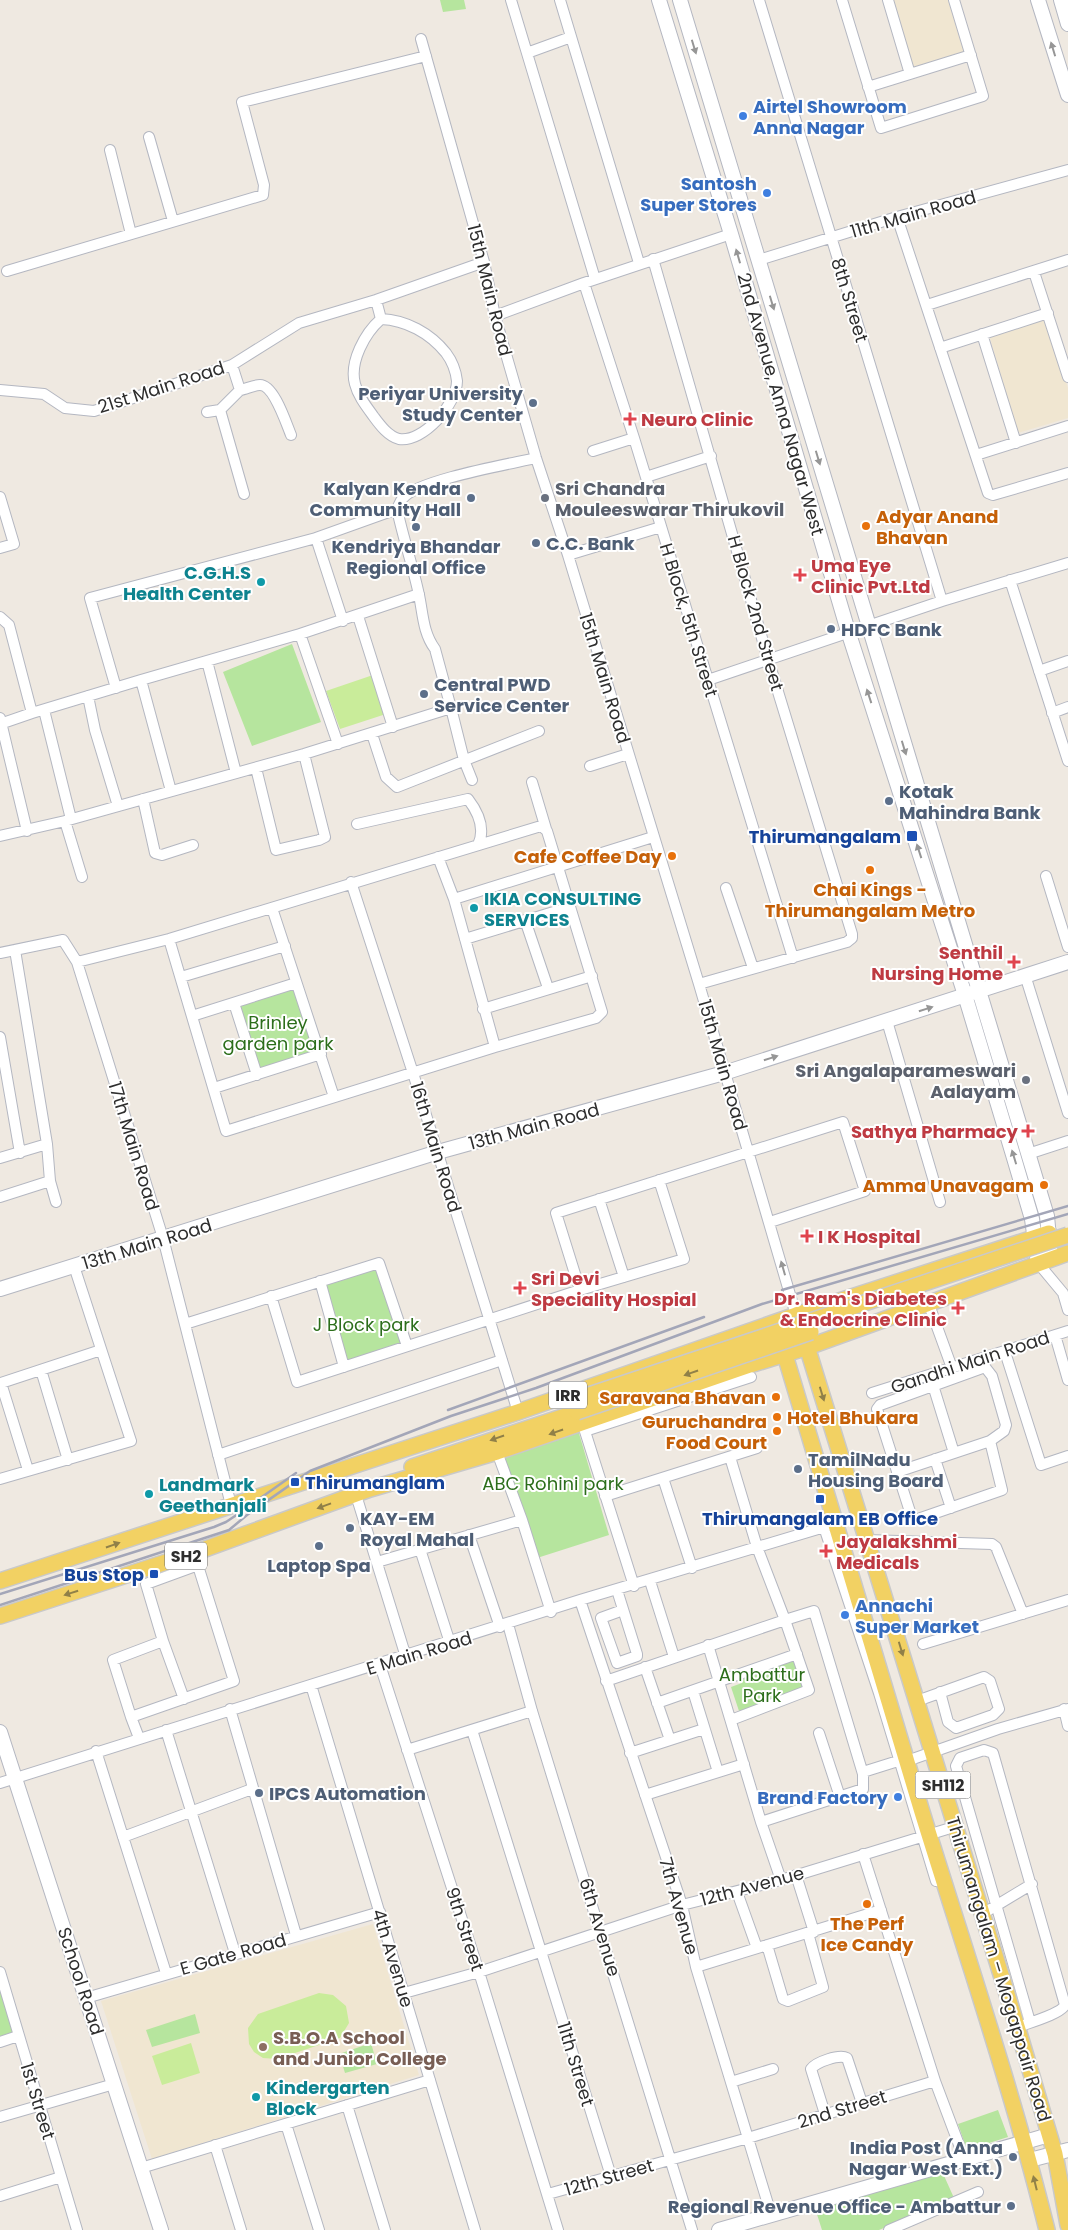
<svg xmlns="http://www.w3.org/2000/svg" width="1068" height="2230" viewBox="0 0 1068 2230" font-family="Poppins,sans-serif">
  <style>
    .education { fill: #f0e6d1 }
    .green { fill: #b6e59e }
    .pitch { fill: #c9ec9a }
    .lines { fill: none; stroke-linecap: round; stroke-linejoin: round }
    .street-casing { stroke: #b4b7c1; stroke-width: 12 }
    .secondary-casing { stroke: #b4b7c1; stroke-width: 16 }
    .primary-casing { stroke: #c9c9c9; stroke-width: 18 }
    .street { stroke: #fff; stroke-width: 10 }
    .secondary { stroke: #fff; stroke-width: 14 }
    .primary { stroke: #f2d163; stroke-width: 15 }
    .rail { stroke: #a3a6b8; stroke-width: 2.5 }
    .primary-bridge-casing { stroke: #c9c9c9; stroke-width: 18; stroke-linecap: butt }
    .primary-bridge { stroke: #f2d163; stroke-width: 15 }
    .oneway { fill: #969696 }
    .oneway2 { fill: #908048 }
    .shop-dot { fill: #3f7fe0; stroke: #fff; stroke-width: 2 }
    .service-dot { fill: #5c6f8a; stroke: #fff; stroke-width: 2 }
    .health-dot { fill: #e0444e; stroke: #fff; stroke-width: 2 }
    .worship-dot { fill: #6b7280; stroke: #fff; stroke-width: 2 }
    .food-dot { fill: #e8710a; stroke: #fff; stroke-width: 2 }
    .culture-dot { fill: #0f9aa8; stroke: #fff; stroke-width: 2 }
    .transit-dot { fill: #1a4fb4; stroke: #fff; stroke-width: 2 }
    .education-dot { fill: #8d6e63; stroke: #fff; stroke-width: 2 }
    .labels { text-anchor: middle; dominant-baseline: central; stroke-width: 4; stroke-linejoin: round; paint-order: stroke }
    .shield { fill: #fff; stroke: #6d6d6d; stroke-width: 1 }
    .shield-label { font-size: 16px; font-weight: bold; fill: #2e2e2e }
    .shop-label { font-size: 18px; font-weight: bold; fill: #366cbe; stroke: #fff; text-anchor: start }
    .street-label { font-size: 18px; fill: #2e2e2e; stroke: #fff }
    .service-label { font-size: 18px; font-weight: bold; fill: #4e5e75; stroke: #fff; text-anchor: start }
    .health-label { font-size: 18px; font-weight: bold; fill: #be3a42; stroke: #fff; text-anchor: start }
    .worship-label { font-size: 18px; font-weight: bold; fill: #5b616d; stroke: #fff; text-anchor: start }
    .food-label { font-size: 18px; font-weight: bold; fill: #c56008; stroke: #fff; text-anchor: end }
    .culture-label { font-size: 18px; font-weight: bold; fill: #0d838f; stroke: #fff; text-anchor: start }
    .transit-label { font-size: 18px; font-weight: bold; fill: #164399; stroke: #fff; text-anchor: end }
    .park-label { font-size: 18px; fill: #2c6e1b; stroke: #fff }
    .education-label { font-size: 18px; font-weight: bold; fill: #785e54; stroke: #fff; text-anchor: start }
  </style>
  <rect width="100%" height="100%" fill="#efe9e1"/>
  <path class="education" d="M890,0H948L964,53L911,69Z
    M1045,311L1068,388V418L1018,433L987,328Z
    M373,1924L419,2075L152,2159L101,2001Z"/>
  <path class="green" d="M440,0H464L466,9L443,12Z
    M292,644L321,722L252,746L223,672Z
    M296,983L321,1054L257,1075L234,1003Z
    M379,1263L407,1346L344,1367L320,1281Z
    M578,1430L609,1535L537,1558L503,1456Z
    M794,1655L805,1690L739,1711L731,1687L742,1683L739,1673Z
    M0,1986L14,2034L0,2039Z
    M195,2014L200,2033L152,2047L146,2030Z
    M371,2043L377,2064L345,2073L339,2054Z
    M998,2110L1008,2137L967,2150L958,2124Z
    M941,2169L954,2198L879,2230H822L814,2205Z"/>
  <path class="pitch" d="M373,675L386,714L340,729L326,691Z
    M319,1993L333,1995L346,2006L349,2023L340,2038L277,2059L263,2058L254,2052L249,2044L248,2028L258,2014Z
    M191,2043L200,2073L162,2085L152,2056Z"/>
  <g class="lines">
    <defs>
      <path id="street" d="M511,0L595,279
        M560,0L639,263
        M759,0L942,601
        M842,0L881,128L983,96L954,0
        M888,0L910,74
        M421,39L484,262L495,316L536,458L568,555L699,984L796,1315
        M527,53L571,37
        M868,87L971,55
        M149,137L173,221
        M110,150L131,234
        M897,217L988,493L993,495L1068,473
        M653,259L768,659L852,934V938L847,942L699,984
        M759,260L897,217L1068,170
        M7,271L263,195L264,185L242,102L426,56
        M1034,272L1068,377
        M584,283L634,438L793,958
        M376,300L381,319C406,320 430,333 446,353C452,361 456,372 457,381C457,404 423,443 399,439C388,436 380,425 374,417C366,406 358,396 355,384C349,362 365,333 381,319
        M927,305L1068,260
        M495,316L584,283L731,234
        M982,334L1016,443
        M940,348L1048,313
        M232,365L240,390L220,410L244,494
        M0,390L44,394L65,408L94,411L232,365L299,323L376,300L484,262
        M240,390C246,389 254,385 260,385C274,385 286,423 291,435
        M207,412L220,410
        M593,451L634,438
        M976,455L1068,426
        M646,477L711,456
        M0,497L14,544L0,548
        M568,555L661,527
        M1010,580L1068,761
        M358,616L393,727
        M0,617L9,625L32,713L141,680
        M343,621L316,538L397,509
        M300,634L338,744
        M207,661L236,773
        M1039,671L1068,661
        M708,680L942,601L1068,563
        M116,688L90,598L316,538
        M88,696L95,730L118,806
        M451,708L464,760L472,780
        M44,710L71,819
        M1052,713L1068,707
        M0,718L27,831
        M0,724L32,713
        M372,734L386,777L397,787L539,731
        M590,766L628,754
        M256,768L276,850L319,840L325,837L304,754
        M532,782L546,829
        M171,791L141,680L300,634L419,594
        M143,799L155,853L162,855L193,845
        M65,821L82,877
        M357,824L468,799C478,812 486,828 478,845
        M0,836L65,821L304,754L451,708L435,649C423,633 423,614 419,595C413,566 403,538 397,509C399,505 400,501 403,498C418,480 510,464 536,458
        M438,857L454,899L495,1047
        M1046,876L1068,947
        M351,882L413,1073L518,1412
        M726,888L753,968
        M454,899L653,837
        M272,908L334,1097
        M525,920L548,988
        M465,939L570,907
        M0,953L63,940L77,962L169,939L541,826L547,831L602,1012L596,1018L495,1047L226,1131L169,939
        M77,962L163,1238L231,1505
        M1025,975L1068,1113
        M181,977L285,946
        M234,1003L257,1075
        M483,1009L592,976
        M192,1016L296,983
        M887,1021L940,1202
        M0,1037L20,1153
        M214,1088L321,1054
        M1028,1154L1068,1141
        M0,1158L47,1144
        M50,1181L56,1202
        M0,1197L50,1181L47,1144L15,950
        M599,1199L624,1277
        M1038,1263L1063,1293L1068,1310
        M320,1281L344,1367
        M580,1290L556,1213L843,1122L865,1191L770,1222
        M271,1296L297,1382L580,1290L684,1259L659,1180
        M928,1302L952,1368
        M185,1324L379,1263L407,1346
        M1055,1335L1068,1380
        M1005,1352L1041,1465L1068,1456
        M985,1367L992,1376L1006,1425L1004,1431L990,1441L1002,1490L915,1520L912,1518L877,1409L880,1405Z
        M41,1370L68,1460
        M932,1382L954,1453
        M872,1393L1068,1331
        M583,1425L634,1586
        M585,1431L751,1377
        M497,1452L522,1520L551,1612
        M218,1455L502,1360
        M935,1459L951,1508
        M28,1470L1,1383L101,1350
        M897,1472L990,1441
        M663,1478L692,1568
        M0,1479L131,1441L74,1266
        M356,1495L406,1657
        M605,1496L757,1448
        M824,1527L879,1693L936,1881
        M469,1535L500,1627
        M867,1540L992,1544L996,1547L1023,1614
        M420,1549L450,1643
        M377,1562L522,1520
        M650,1581L674,1657
        M617,1590L637,1654V1656L617,1663L601,1618L623,1610
        M580,1600L682,1905L696,1967L771,2214
        M508,1624L532,1711L692,2230
        M163,1641L184,1699
        M923,1644L1068,1600
        M708,1645L761,1822L863,1789V1774L814,1611L785,1620L809,1690L731,1720
        M380,1665L479,1972L558,2230
        M645,1667L670,1740
        M606,1681L785,1620L757,1547L730,1457
        M311,1685L475,2230
        M693,1691L718,1772
        M917,1701L984,1677L990,1681L999,1709L993,1715L956,1728L948,1722L940,1692
        M657,1703L797,1654
        M230,1709L296,1935
        M1064,1709L1068,1726
        M131,1717L113,1660L163,1641L146,1584L198,1565
        M166,1730L235,1953
        M472,1730L611,2176
        M819,1733L840,1797
        M139,1738L131,1717L234,1681L194,1553
        M407,1750L532,1711
        M96,1751L166,1973
        M630,1753L704,1729
        M907,1761L998,1729L1068,1709
        M863,1772L898,1761
        M0,1783L580,1600L838,1523
        M645,1795L744,1764
        M761,1822L781,1880
        M123,1837L252,1789
        M863,1854L935,2081L964,2158
        M796,1875L814,1932
        M737,1892L757,1948
        M984,1913L1032,1884
        M767,1945L783,1999L788,2001L823,1987L808,1933
        M696,1967L881,1910
        M0,1972L77,2230
        M404,1993L479,1972L682,1905L781,1880L957,1826
        M86,1998L380,1912
        M1018,2027C1028,2023 1061,2014 1065,2005L993,1753L984,1750L960,1758L956,1766L1030,2022
        M0,2042L18,2036
        M731,2082L773,2069
        M347,2105L385,2230
        M825,2114L811,2069C816,2062 839,2054 847,2058L862,2103
        M0,2117L114,2084
        M286,2124L319,2230
        M215,2145L241,2230
        M141,2168L430,2080
        M548,2194L748,2138L935,2081
        M0,2196L61,2177
        M889,2230L978,2192"/>
      <path id="secondary" d="M659,0L731,234L848,631L965,995L1014,1158L1032,1219L1038,1263
        M680,0L1047,1216L1051,1259
        M1038,0L1068,95
        M1061,0L1068,24
        M0,1289L438,1152L724,1073L1068,962
        M0,1732L161,2230
        M1030,2160L1068,2150
        M719,2230L1049,2135"/>
      <path id="primary" d="M804,1337L1020,2036L1055,2154L1068,2225
        M782,1345C830,1501 875,1657 922,1812C965,1951 1012,2089 1047,2230
        M412,1467L577,1412
        M0,1581L518,1412L796,1315L1049,1233
        M0,1616L194,1553L370,1489L497,1452L750,1365L808,1347L1068,1253"/>
    </defs>
    <use href="#street" class="street-casing"/>
    <use href="#secondary" class="secondary-casing"/>
    <use href="#primary" class="primary-casing"/>
    <use href="#street" class="street"/>
    <use href="#secondary" class="secondary"/>
    <use href="#primary" class="primary"/>
    <path class="rail" d="M782,1290L1068,1206
      M448,1410L704,1317
      M259,1499L296,1473
      M0,1594L214,1527L226,1522L238,1514
      M0,1605L229,1530L247,1515L310,1471L451,1416L536,1388L762,1304L1068,1214"/>
    <defs>
      <path id="primary-bridge" d="M574,1400L1068,1235
        M577,1412L811,1332"/>
    </defs>
    <use href="#primary-bridge" class="primary-bridge-casing"/>
    <use href="#primary-bridge" class="primary-bridge"/>
  </g>
  <defs><path id="oneway-solid" d="M-6-.8H1V-3.2L6.5 0L1 3.2V.8H-6Z" transform="scale(1.25)"/></defs>
  <g class="oneway">
    <use href="#oneway-solid" transform="translate(694 47) rotate(73)"/>
    <use href="#oneway-solid" transform="translate(1053 49) rotate(-107)"/>
    <use href="#oneway-solid" transform="translate(738 256) rotate(-106)"/>
    <use href="#oneway-solid" transform="translate(772 303) rotate(73)"/>
    <use href="#oneway-solid" transform="translate(818 458) rotate(73)"/>
    <use href="#oneway-solid" transform="translate(869 696) rotate(-108)"/>
    <use href="#oneway-solid" transform="translate(904 748) rotate(73)"/>
    <use href="#oneway-solid" transform="translate(919 851) rotate(-108)"/>
    <use href="#oneway-solid" transform="translate(926 1009) rotate(-18)"/>
    <use href="#oneway-solid" transform="translate(771 1058) rotate(-18)"/>
    <use href="#oneway-solid" transform="translate(1014 1157) rotate(-107)"/>
    <use href="#oneway-solid" transform="translate(783 1268) rotate(-106)"/>
  </g>
  <g class="oneway2">
    <use href="#oneway-solid" transform="translate(691 1373) rotate(161)"/>
    <use href="#oneway-solid" transform="translate(822 1394) rotate(73)"/>
    <use href="#oneway-solid" transform="translate(556 1432) rotate(161)"/>
    <use href="#oneway-solid" transform="translate(497 1438) rotate(161)"/>
    <use href="#oneway-solid" transform="translate(324 1506) rotate(160)"/>
    <use href="#oneway-solid" transform="translate(113 1545) rotate(-19)"/>
    <use href="#oneway-solid" transform="translate(71 1593) rotate(162)"/>
    <use href="#oneway-solid" transform="translate(901 1649) rotate(73)"/>
    <use href="#oneway-solid" transform="translate(1035 2183) rotate(-104)"/>
  </g>
  <g class="shop-dot">
    <circle cx="743" cy="116" r="5"/>
    <circle cx="767" cy="193" r="5"/>
    <circle cx="845" cy="1615" r="5"/>
    <circle cx="898" cy="1797" r="5"/>
  </g>
  <g class="service-dot">
    <circle cx="533" cy="403" r="5"/>
    <circle cx="471" cy="498" r="5"/>
    <circle cx="416" cy="527" r="5"/>
    <circle cx="536" cy="543" r="5"/>
    <circle cx="831" cy="629" r="5"/>
    <circle cx="424" cy="694" r="5"/>
    <circle cx="889" cy="801" r="5"/>
    <circle cx="798" cy="1469" r="5"/>
    <circle cx="350" cy="1528" r="5"/>
    <circle cx="319" cy="1546" r="5"/>
    <circle cx="259" cy="1793" r="5"/>
    <circle cx="1013" cy="2157" r="5"/>
    <circle cx="1011" cy="2206" r="5"/>
  </g>
  <g class="health-dot">
    <path d="M627.5 411.5h5v5h5v5h-5v5h-5v-5h-5v-5h5z"/>
    <path d="M797.5 567.5h5v5h5v5h-5v5h-5v-5h-5v-5h5z"/>
    <path d="M1011.5 954.5h5v5h5v5h-5v5h-5v-5h-5v-5h5z"/>
    <path d="M1025.5 1123.5h5v5h5v5h-5v5h-5v-5h-5v-5h5z"/>
    <path d="M804.5 1228.5h5v5h5v5h-5v5h-5v-5h-5v-5h5z"/>
    <path d="M517.5 1280.5h5v5h5v5h-5v5h-5v-5h-5v-5h5z"/>
    <path d="M955.5 1300.5h5v5h5v5h-5v5h-5v-5h-5v-5h5z"/>
    <path d="M823.5 1543.5h5v5h5v5h-5v5h-5v-5h-5v-5h5z"/>
  </g>
  <g class="worship-dot">
    <circle cx="545" cy="498" r="5"/>
    <circle cx="1026" cy="1080" r="5"/>
  </g>
  <g class="food-dot">
    <circle cx="866" cy="526" r="5"/>
    <circle cx="672" cy="856" r="5"/>
    <circle cx="870" cy="870" r="5"/>
    <circle cx="1044" cy="1185" r="5"/>
    <circle cx="776" cy="1397" r="5"/>
    <circle cx="777" cy="1417" r="5"/>
    <circle cx="777" cy="1431" r="5"/>
    <circle cx="867" cy="1904" r="5"/>
  </g>
  <g class="culture-dot">
    <circle cx="261" cy="582" r="5"/>
    <circle cx="474" cy="908" r="5"/>
    <circle cx="149" cy="1494" r="5"/>
    <circle cx="256" cy="2097" r="5"/>
  </g>
  <g class="transit-dot">
    <rect x="906" y="830" width="12" height="12" rx="2.5"/>
    <rect x="290" y="1477" width="10" height="10" rx="2.5"/>
    <rect x="815" y="1494" width="10" height="10" rx="2.5"/>
    <rect x="149" y="1569" width="10" height="10" rx="2.5"/>
  </g>
  <circle class="education-dot" cx="263" cy="2047" r="5"/>
  <g class="labels">
    <g class="shield">
      <rect x="549" y="1381.5" width="38" height="27" rx="4"/>
      <rect x="165" y="1542.5" width="42" height="27" rx="4"/>
      <rect x="915.5" y="1771.5" width="55" height="27" rx="4"/>
    </g>
    <g class="shield-label">
      <text x="568" y="1395">IRR</text>
      <text x="186" y="1556">SH2</text>
      <text x="943" y="1785">SH112</text>
    </g>
    <g class="shop-label">
      <text x="753" y="106">Airtel Showroom<tspan x="753" dy="21">Anna Nagar</tspan></text>
      <text x="757" y="183" text-anchor="end">Santosh<tspan x="757" dy="21">Super Stores</tspan></text>
      <text x="855" y="1605">Annachi<tspan x="855" dy="21">Super Market</tspan></text>
      <text x="888" y="1797" text-anchor="end">Brand Factory</text>
    </g>
    <g class="street-label">
      <text transform="translate(913 214) rotate(-16)">11th Main Road</text>
      <text transform="translate(490 290) rotate(76)">15th Main Road</text>
      <text transform="translate(850 300) rotate(73)">8th Street</text>
      <text transform="translate(161 387) rotate(-18)">21st Main Road</text>
      <text transform="translate(781 404) rotate(74)">2nd Avenue, Anna Nagar West</text>
      <text transform="translate(756 613) rotate(74)">H Block 2nd Street</text>
      <text transform="translate(689 620) rotate(73)">H Block, 5th Street</text>
      <text transform="translate(605 678) rotate(73)">15th Main Road</text>
      <text transform="translate(723 1065) rotate(74)">15th Main Road</text>
      <text transform="translate(534 1126) rotate(-15)">13th Main Road</text>
      <text transform="translate(134 1146) rotate(73)">17th Main Road</text>
      <text transform="translate(436 1147) rotate(73)">16th Main Road</text>
      <text transform="translate(147 1244) rotate(-17)">13th Main Road</text>
      <text transform="translate(970 1362) rotate(-18)">Gandhi Main Road</text>
      <text transform="translate(419 1653) rotate(-17)">E Main Road</text>
      <text transform="translate(752 1886) rotate(-15)">12th Avenue</text>
      <text transform="translate(679 1906) rotate(74)">7th Avenue</text>
      <text transform="translate(600 1927) rotate(73)">6th Avenue</text>
      <text transform="translate(465 1929) rotate(72)">9th Street</text>
      <text transform="translate(233 1954) rotate(-16)">E Gate Road</text>
      <text transform="translate(393 1958) rotate(73)">4th Avenue</text>
      <text transform="translate(999 1969) rotate(73)">Thirumangalam – Mogappair Road</text>
      <text transform="translate(81 1981) rotate(72)">School Road</text>
      <text transform="translate(576 2064) rotate(73)">11th Street</text>
      <text transform="translate(38 2101) rotate(73)">1st Street</text>
      <text transform="translate(842 2109) rotate(-17)">2nd Street</text>
      <text transform="translate(609 2177) rotate(-16)">12th Street</text>
    </g>
    <g class="service-label">
      <text x="523" y="393" text-anchor="end">Periyar University<tspan x="523" dy="21">Study Center</tspan></text>
      <text x="461" y="488" text-anchor="end">Kalyan Kendra<tspan x="461" dy="21">Community Hall</tspan></text>
      <text x="546" y="543">C.C. Bank</text>
      <text x="416" y="546" text-anchor="middle">Kendriya Bhandar<tspan x="416" dy="21">Regional Office</tspan></text>
      <text x="841" y="629">HDFC Bank</text>
      <text x="434" y="684">Central PWD<tspan x="434" dy="21">Service Center</tspan></text>
      <text x="899" y="791">Kotak<tspan x="899" dy="21">Mahindra Bank</tspan></text>
      <text x="808" y="1459">TamilNadu<tspan x="808" dy="21">Housing Board</tspan></text>
      <text x="360" y="1518">KAY-EM<tspan x="360" dy="21">Royal Mahal</tspan></text>
      <text x="319" y="1565" text-anchor="middle">Laptop Spa</text>
      <text x="269" y="1793">IPCS Automation</text>
      <text x="1003" y="2147" text-anchor="end">India Post (Anna<tspan x="1003" dy="21">Nagar West Ext.)</tspan></text>
      <text x="1001" y="2206" text-anchor="end">Regional Revenue Office - Ambattur</text>
    </g>
    <g class="health-label">
      <text x="641" y="419">Neuro Clinic</text>
      <text x="811" y="565">Uma Eye<tspan x="811" dy="21">Clinic Pvt.Ltd</tspan></text>
      <text x="1003" y="952" text-anchor="end">Senthil<tspan x="1003" dy="21">Nursing Home</tspan></text>
      <text x="1018" y="1131" text-anchor="end">Sathya Pharmacy</text>
      <text x="818" y="1236">I K Hospital</text>
      <text x="531" y="1278">Sri Devi<tspan x="531" dy="21">Speciality Hospial</tspan></text>
      <text x="947" y="1298" text-anchor="end">Dr. Ram's Diabetes<tspan x="947" dy="21">&amp; Endocrine Clinic</tspan></text>
      <text x="836" y="1541">Jayalakshmi<tspan x="836" dy="21">Medicals</tspan></text>
    </g>
    <g class="worship-label">
      <text x="555" y="488">Sri Chandra<tspan x="555" dy="21">Mouleeswarar Thirukovil</tspan></text>
      <text x="1016" y="1070" text-anchor="end">Sri Angalaparameswari<tspan x="1016" dy="21">Aalayam</tspan></text>
    </g>
    <g class="food-label">
      <text x="876" y="516" text-anchor="start">Adyar Anand<tspan x="876" dy="21">Bhavan</tspan></text>
      <text x="662" y="856">Cafe Coffee Day</text>
      <text x="870" y="889" text-anchor="middle">Chai Kings -<tspan x="870" dy="21">Thirumangalam Metro</tspan></text>
      <text x="1034" y="1185">Amma Unavagam</text>
      <text x="766" y="1397">Saravana Bhavan</text>
      <text x="787" y="1417" text-anchor="start">Hotel Bhukara</text>
      <text x="767" y="1421">Guruchandra<tspan x="767" dy="21">Food Court</tspan></text>
      <text x="867" y="1923" text-anchor="middle">The Perf<tspan x="867" dy="21">Ice Candy</tspan></text>
    </g>
    <g class="culture-label">
      <text x="251" y="572" text-anchor="end">C.G.H.S<tspan x="251" dy="21">Health Center</tspan></text>
      <text x="484" y="898">IKIA CONSULTING<tspan x="484" dy="21">SERVICES</tspan></text>
      <text x="159" y="1484">Landmark<tspan x="159" dy="21">Geethanjali</tspan></text>
      <text x="266" y="2087">Kindergarten<tspan x="266" dy="21">Block</tspan></text>
    </g>
    <g class="transit-label">
      <text x="901" y="836">Thirumangalam</text>
      <text x="305" y="1482" text-anchor="start">Thirumanglam</text>
      <text x="820" y="1518" text-anchor="middle">Thirumangalam EB Office</text>
      <text x="144" y="1574">Bus Stop</text>
    </g>
    <g class="park-label">
      <text x="278" y="1022">Brinley<tspan x="278" dy="21">garden park</tspan></text>
      <text x="366" y="1324">J Block park</text>
      <text x="553" y="1483">ABC Rohini park</text>
      <text x="762" y="1674">Ambattur<tspan x="762" dy="21">Park</tspan></text>
    </g>
    <g class="education-label">
      <text x="273" y="2037">S.B.O.A School<tspan x="273" dy="21">and Junior College</tspan></text>
    </g>
  </g>
</svg>
